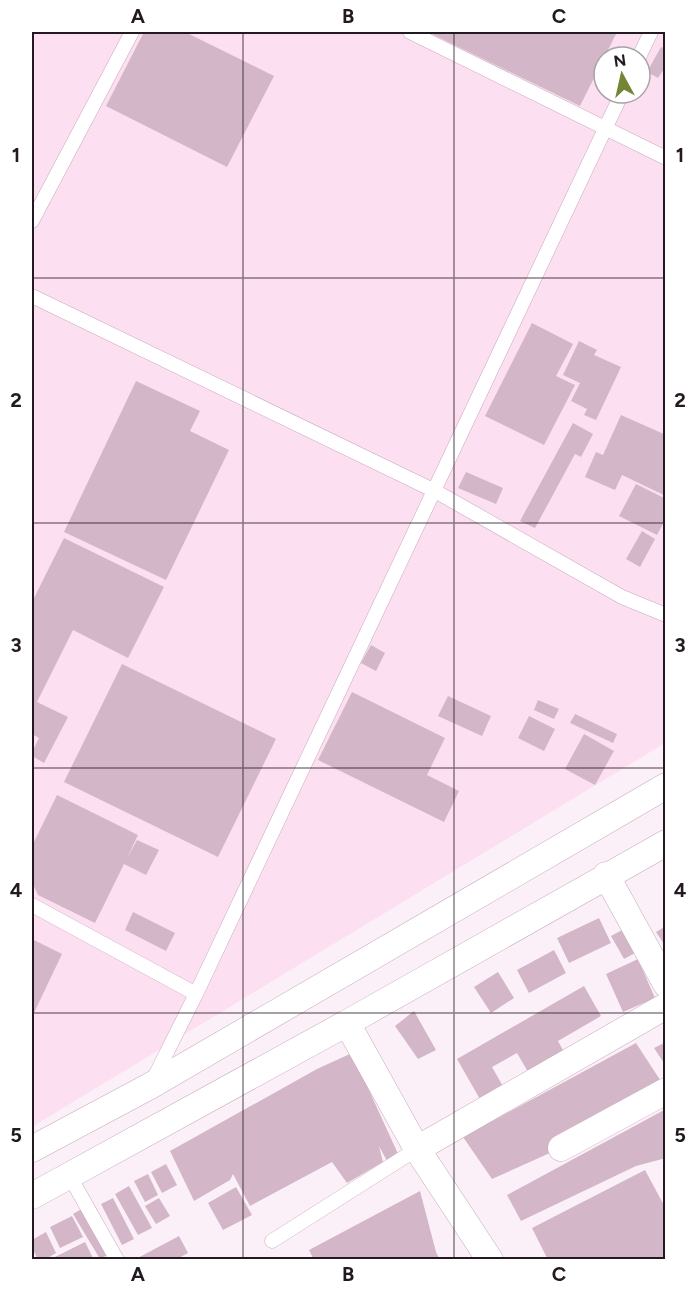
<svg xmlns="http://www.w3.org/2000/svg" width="697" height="1291" viewBox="0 0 697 1291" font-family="Figtree,sans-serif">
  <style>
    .built { fill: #fddff2; fill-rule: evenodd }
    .building { fill: #d3b6c8 }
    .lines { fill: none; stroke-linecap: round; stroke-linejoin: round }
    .lane-casing { stroke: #c7aabc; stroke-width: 15 }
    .street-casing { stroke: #c7aabc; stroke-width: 27 }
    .lane { stroke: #fff; stroke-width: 14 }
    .street { stroke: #fff; stroke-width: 26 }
    .grid { fill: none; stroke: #231920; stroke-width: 1.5; stroke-opacity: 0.55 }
    .neatline { fill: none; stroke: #231920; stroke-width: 2 }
    .grid-label { font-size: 20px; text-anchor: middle; font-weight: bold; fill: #231920 }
  </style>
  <rect width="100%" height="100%" fill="#fcf0f8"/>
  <path class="built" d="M32,32H665V743L32,1127ZM604,57H640V93H604Z"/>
  <path class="building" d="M144,32H185L274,76L227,167L106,106Z
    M428,32H617L580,106Z
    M661,47L666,49V66L658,78L647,72Z
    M532,323L573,344L556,376L575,385L544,445L485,416Z
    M579,341L597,350L594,355L621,367L596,420L584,415L587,409L571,401L580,383L563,375Z
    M136,381L200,411L190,431L229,450L166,580L64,532Z
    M621,415L666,435V496L622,475L615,490L585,477L596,452L603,455Z
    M573,423L593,434L581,457L575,454L535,528L520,521Z
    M466,472L503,488L496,504L458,488Z
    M636,484L666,499V518L657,535L619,516Z
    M642,531L655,539L640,567L626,559Z
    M64,538L164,587L128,658L73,630L37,702L68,717L44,763L32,756V752L39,738L32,734V602Z
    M371,645L385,653L376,671L361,663Z
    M122,664L276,739L218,857L64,782Z
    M352,692L445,738L427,775L459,791L444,822L318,760Z
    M448,696L491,716L482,736L438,716Z
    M538,700L559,709L554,719L534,710Z
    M575,714L617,734L613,743L570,723Z
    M529,716L555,729L544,751L518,738Z
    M584,734L614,751L595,785L565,769Z
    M57,795L138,835L127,858L137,840L159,850L146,875L124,864L95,923L38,895L32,882V846Z
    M133,912L175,933L166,951L125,930Z
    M599,918L611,943L569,963L557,938Z
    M666,926V947L656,932Z
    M624,929L637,952L624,959L611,936Z
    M32,939L62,954L32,1017Z
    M554,950L566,973L529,993L517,970Z
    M638,959L655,998L623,1012L606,974Z
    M498,972L514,998L491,1013L474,987Z
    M584,986L601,1016L558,1041L564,1052L528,1072L517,1053L492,1067L504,1088L481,1101L457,1059Z
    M414,1011L436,1050L418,1059L395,1026Z
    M666,1042V1063H664L654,1048Z
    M636,1043L666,1089L561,1148L492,1179L463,1137Z
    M352,1053L399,1156L387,1161L379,1146L383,1162L347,1183L332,1162L250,1206L233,1174L230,1180L194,1201L170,1151L317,1069Z
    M666,1109V1158L636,1166L521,1221L507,1195Z
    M166,1164L177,1185L162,1193L151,1172Z
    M645,1170L666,1209V1260H548L532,1228Z
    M148,1174L158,1195L145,1202L134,1181Z
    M129,1186L152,1228L138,1235L115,1194Z
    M236,1187L252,1215L223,1230L208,1203Z
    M420,1191L436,1252L440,1260H314L309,1250Z
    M113,1198L134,1239L122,1245L101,1204Z
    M159,1198L170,1216L156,1224L145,1206Z
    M85,1207L111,1253L100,1259L73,1214Z
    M72,1216L83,1237L60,1248L50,1227Z
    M46,1232L56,1253L44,1260H38L32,1247V1240Z
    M179,1236L188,1253L175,1260H134Z
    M85,1242L94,1260H49Z"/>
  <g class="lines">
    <defs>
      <path id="lane" d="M410,32L666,158
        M639,57L651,32
        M32,221L132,32
        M32,296L435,491L622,597L666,615
        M32,905L196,994
        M153,1080L196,994L622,93
        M69,1175L117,1260
        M272,1241L417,1149"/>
      <path id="street" d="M606,875L666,984
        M347,1023L417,1149L490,1260
        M561,1148L666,1091
        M32,1149L150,1086L666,786
        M417,1149L666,1006
        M32,1196L347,1023L666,843"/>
    </defs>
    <use href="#lane" class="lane-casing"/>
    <use href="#street" class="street-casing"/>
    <use href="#lane" class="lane"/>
    <use href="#street" class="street"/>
  </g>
  <path class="grid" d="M243,32V1260M454,32V1260M32,278H666M32,523H666M32,768H666M32,1013H666"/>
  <rect width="697" height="1291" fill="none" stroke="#ffffff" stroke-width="66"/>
  <g transform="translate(622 75) rotate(352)"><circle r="28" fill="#ffffff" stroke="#a7a3a6" stroke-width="1.5"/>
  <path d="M0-4.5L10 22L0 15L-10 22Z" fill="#748535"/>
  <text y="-9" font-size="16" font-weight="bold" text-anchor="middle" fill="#231920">N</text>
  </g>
  <rect x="33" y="33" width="631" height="1225" class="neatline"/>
  <g class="grid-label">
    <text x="138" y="23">A</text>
    <text x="348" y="23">B</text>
    <text x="559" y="23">C</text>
    <text x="16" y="162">1</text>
    <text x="680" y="162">1</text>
    <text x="16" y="407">2</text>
    <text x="680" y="407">2</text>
    <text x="16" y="652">3</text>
    <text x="680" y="652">3</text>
    <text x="16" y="897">4</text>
    <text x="680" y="897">4</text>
    <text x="16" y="1142">5</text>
    <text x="680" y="1142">5</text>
    <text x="138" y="1281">A</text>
    <text x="348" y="1281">B</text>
    <text x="559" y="1281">C</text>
  </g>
</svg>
